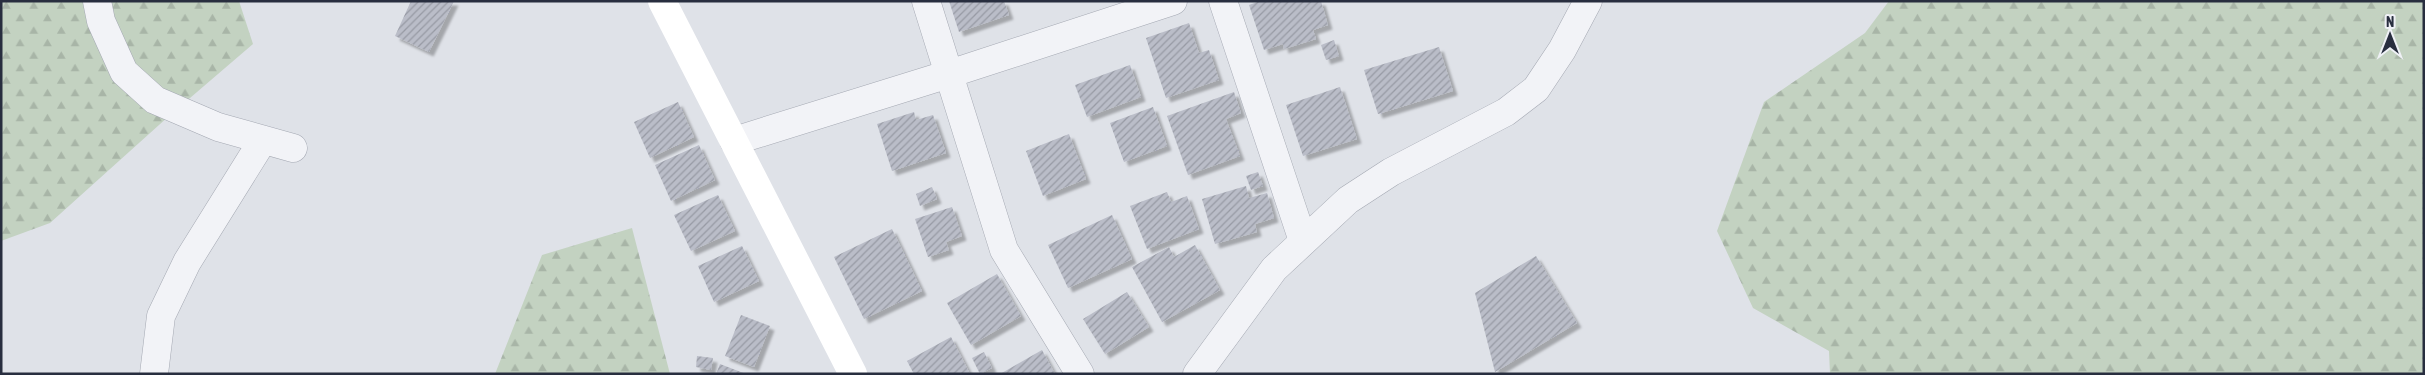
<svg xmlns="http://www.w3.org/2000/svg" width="2425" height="375" viewBox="0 0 2425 375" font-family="'Asap Condensed',sans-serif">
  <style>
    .forest { fill: url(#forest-firs) }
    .building { fill: url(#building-hatch); filter: url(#shadow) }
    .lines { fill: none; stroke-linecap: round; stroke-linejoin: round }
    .street-casing { stroke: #a4a8b2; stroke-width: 29 }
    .street { stroke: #f2f3f7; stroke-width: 28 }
    .secondary { stroke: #fff; stroke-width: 28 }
  </style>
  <defs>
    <pattern id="forest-firs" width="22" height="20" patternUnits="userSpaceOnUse" patternTransform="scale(1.25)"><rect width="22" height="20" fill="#c3d2c1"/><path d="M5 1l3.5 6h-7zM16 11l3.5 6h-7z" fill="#a8b5a7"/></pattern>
    <pattern id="building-hatch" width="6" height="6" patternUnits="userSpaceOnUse" patternTransform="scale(1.25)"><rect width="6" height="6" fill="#babdc8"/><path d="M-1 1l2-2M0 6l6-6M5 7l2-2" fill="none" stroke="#979aa4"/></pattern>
    <filter id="shadow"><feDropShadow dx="4.5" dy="4.5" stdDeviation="1" flood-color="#0004"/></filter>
  </defs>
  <rect width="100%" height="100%" fill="#dfe2e8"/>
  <path class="forest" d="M1,1H239L253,44L169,116L50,223L1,241Z
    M1889,1H2424V374H1830L1829,351L1753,308L1717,231L1764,102L1865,33Z
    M632,228L670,374H495L542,255Z"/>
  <path class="building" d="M411,1H454L429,52L395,36Z
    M949,1H1004L1009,15L959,32Z
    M1260,1H1321L1328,25L1313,30L1316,39L1284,49L1283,44L1264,50L1249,5Z
    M1189,23L1199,53L1209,50L1219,80L1166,98L1146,38Z
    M1334,40L1339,56L1326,60L1321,45Z
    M1439,47L1453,91L1378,114L1364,70Z
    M1130,65L1141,97L1087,117L1075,85Z
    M1340,87L1357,139L1303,156L1286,105Z
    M1234,92L1241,113L1226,119L1240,156L1188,175L1167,116Z
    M678,102L694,137L650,158L634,122Z
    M1153,107L1167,146L1124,162L1110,123Z
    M914,112L916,120L933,115L946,153L892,171L877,124Z
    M1069,134L1086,179L1043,196L1026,151Z
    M699,145L715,180L671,201L655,165Z
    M1258,172L1263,186L1251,190L1246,176Z
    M1246,186L1249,198L1267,193L1274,218L1255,224L1257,232L1215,244L1202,199Z
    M932,187L937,199L920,206L916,194Z
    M1167,192L1171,202L1187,196L1199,229L1147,249L1130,206Z
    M718,195L735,231L691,251L674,215Z
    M952,207L962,236L946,242L949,250L928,257L915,219Z
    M1112,215L1132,259L1068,288L1048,245Z
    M892,229L922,291L864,319L834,257Z
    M1195,245L1220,290L1162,322L1132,267L1169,247L1174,257Z
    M742,246L759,281L714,302L698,266Z
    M1536,256L1577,323L1495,372L1475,293Z
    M997,274L1021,316L971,345L947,303Z
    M1127,292L1149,327L1105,354L1083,319Z
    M741,315L770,326L754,367L725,356Z
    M951,337L970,374H914L907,361Z
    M1042,350L1055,374H1000Z
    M984,352L992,368L980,374L972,358Z
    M697,356L713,358L711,370L696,367Z
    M720,364L746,374H716Z"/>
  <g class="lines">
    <defs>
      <path id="street" d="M97,1L101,21L124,72L155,100L218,127L293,148
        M926,1L1004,250L1080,374
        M1223,1L1303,241
        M734,141L949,74L1173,1
        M154,374L161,316L187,262L263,140
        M1197,374L1274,269L1348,200L1391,172L1506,112L1536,89L1562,50L1588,1"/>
    </defs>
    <use href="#street" class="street-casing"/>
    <use href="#street" class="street"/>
    <path class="secondary" d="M662,1L853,374"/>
  </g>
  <rect width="2425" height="375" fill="none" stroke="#282e3f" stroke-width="5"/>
  <g transform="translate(2390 35)" stroke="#eff1f6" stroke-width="4" paint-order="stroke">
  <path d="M0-4L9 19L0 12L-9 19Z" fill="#282e3f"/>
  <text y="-8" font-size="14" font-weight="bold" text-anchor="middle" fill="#282e3f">N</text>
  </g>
</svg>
